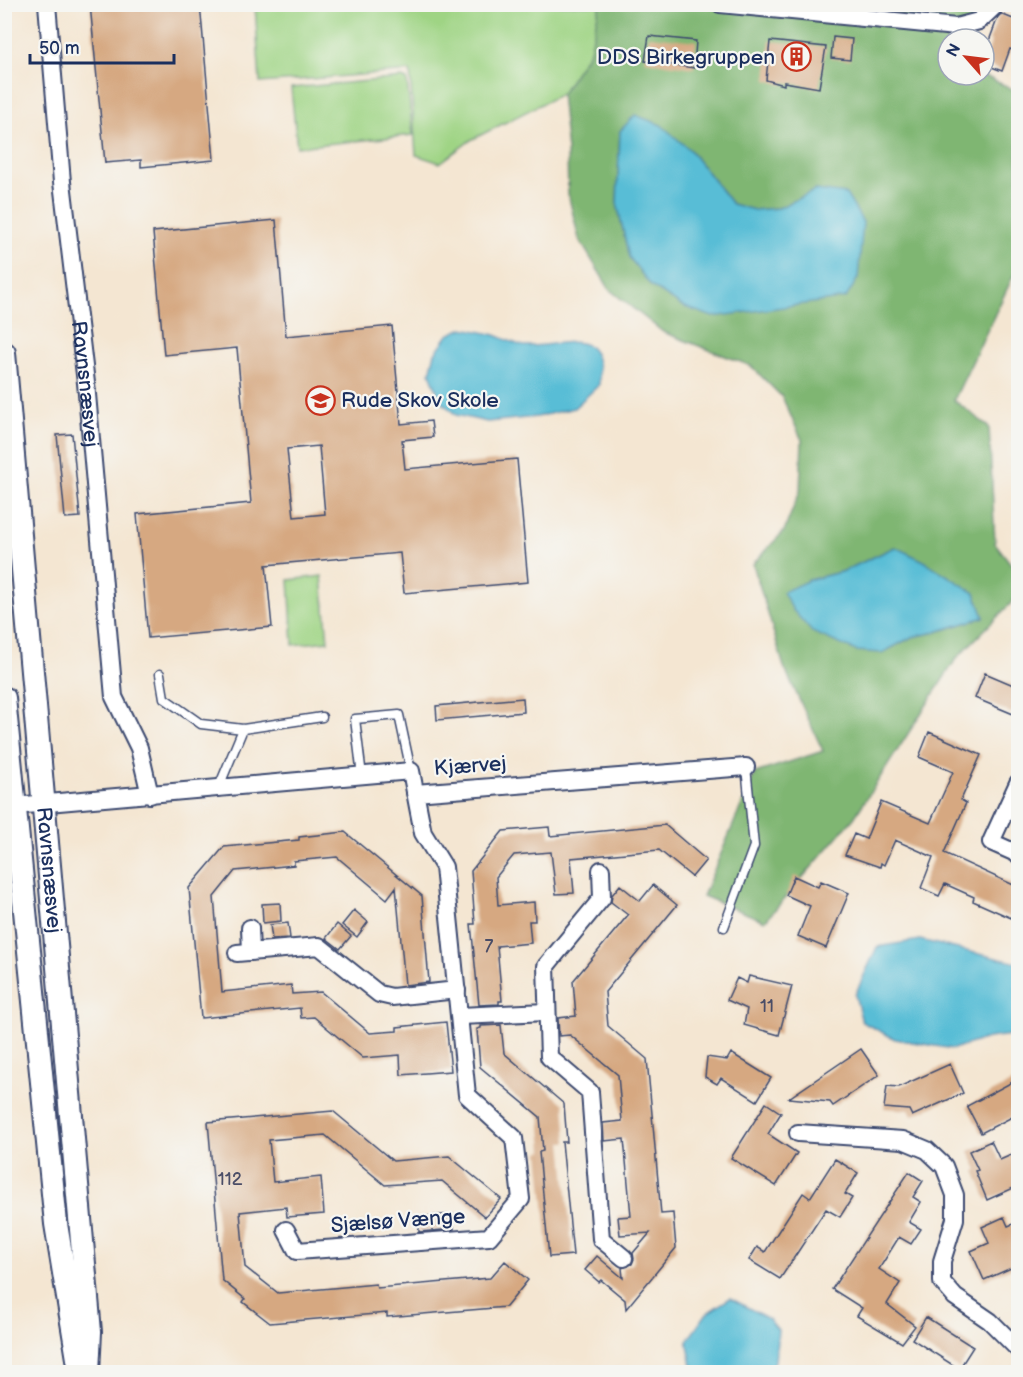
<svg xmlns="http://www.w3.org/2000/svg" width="1023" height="1377" viewBox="0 0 1023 1377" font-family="'Balsamiq Sans',sans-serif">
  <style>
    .green { fill: #9fd484; stroke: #5d8271; stroke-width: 1.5 }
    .forest { fill: #7fb672; stroke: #4d7268; stroke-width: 1.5; fill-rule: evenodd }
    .water { fill: #58bdd6; stroke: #3a769a; stroke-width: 1.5 }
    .building { fill: #d6a881; fill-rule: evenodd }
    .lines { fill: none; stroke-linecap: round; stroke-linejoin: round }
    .service-casing { stroke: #3c4a6f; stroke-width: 11 }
    .minor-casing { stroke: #3c4a6f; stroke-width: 20 }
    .secondary-casing { stroke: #3c4a6f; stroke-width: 26 }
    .service { stroke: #fff; stroke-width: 8 }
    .minor { stroke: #fff; stroke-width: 16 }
    .secondary { stroke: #fff; stroke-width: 22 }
    .labels { text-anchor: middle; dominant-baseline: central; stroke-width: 4.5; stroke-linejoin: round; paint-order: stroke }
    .number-label { font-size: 18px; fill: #4a4d67 }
    .poi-label { font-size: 21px; fill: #1b2f5e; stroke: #f6f6f2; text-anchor: end }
    .street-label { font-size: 21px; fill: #1b2f5e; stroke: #f6f6f2 }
  </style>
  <rect width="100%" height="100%" fill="#f6f6f2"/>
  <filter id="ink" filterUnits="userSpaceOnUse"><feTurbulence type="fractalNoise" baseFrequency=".0167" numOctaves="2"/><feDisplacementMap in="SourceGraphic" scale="12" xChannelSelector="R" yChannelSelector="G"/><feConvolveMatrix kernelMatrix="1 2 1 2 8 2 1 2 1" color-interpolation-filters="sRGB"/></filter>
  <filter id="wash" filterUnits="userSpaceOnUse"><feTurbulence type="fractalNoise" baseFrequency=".008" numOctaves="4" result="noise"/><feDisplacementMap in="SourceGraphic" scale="24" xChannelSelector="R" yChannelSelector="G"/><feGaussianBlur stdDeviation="1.35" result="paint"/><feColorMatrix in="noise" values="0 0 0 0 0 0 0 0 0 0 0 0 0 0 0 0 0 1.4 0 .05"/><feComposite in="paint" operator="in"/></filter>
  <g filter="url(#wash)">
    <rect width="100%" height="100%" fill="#f4e6d2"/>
    <path class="green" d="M255,5H600L590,51L561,94L471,140L440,163L416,155L410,71L260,83Z
      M402,78L407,80L413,135L297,147L291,88Z
      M322,576L328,641L293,645L289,580Z"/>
    <path class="forest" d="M600,4L985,5L974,39H948V75H983L1018,92V266L954,400L989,427L995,543L1018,573V596L956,659L854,818L765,921L703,896L755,773L823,751L784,667L753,564L784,531L800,491L802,440L782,397L751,366L663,332L610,290L579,239L568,194L567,151L561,94L590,51ZM620,131L690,150L732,204L753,210L779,208L816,190L651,286L629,257L617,203ZM895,547L984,617L936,632L912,637L882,653L809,580L844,571Z"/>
    <path class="water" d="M635,115L661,125L690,150L732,204L754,210L779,208L816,190L846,194L863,222L858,278L846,298L713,317L682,306L651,286L629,257L617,203L620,131Z
      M463,328C473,330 484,332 495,335C504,338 516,345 525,346C564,347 603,323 599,385L574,408L537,417L487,422L456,415L441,401L430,373L435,353L448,335Z
      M895,547L924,561L975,593L984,617L936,632L912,637L882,653L856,651L812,632L793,610L783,592L809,580L844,571Z
      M920,940L1018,963V1034L988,1038L953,1049L895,1039L862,1022L855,995L877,947Z
      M730,1298L769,1319L778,1330L775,1361L771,1372H700L692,1365L687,1341L707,1313Z"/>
    <g id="blocks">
      <path class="building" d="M90,4H200L214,160L141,167V160L105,163Z
        M1001,14L1018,21V36L1013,50L1010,49L1002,71L984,64L991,42L989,41L998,17Z
        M649,36L696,41L694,68L645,61Z
        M833,37L852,39L850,60L831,58Z
        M770,41L826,47L819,88L784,82V85L766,80Z
        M276,220L286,336L392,326L401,424L431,421L433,437L402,440L405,469L517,459L528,582L404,593L400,553L266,565L272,627L148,638L137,514L251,503L237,348L164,355L153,232ZM319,446L325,514L294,517L287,449Z
        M72,434L80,517L65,518L57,435Z
        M985,673L1018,687V716L975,698Z
        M523,698L524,712L437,720L436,706Z
        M929,732L981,755L961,800L966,803L944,853L1018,887V921L973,901L974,897L945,884L939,896L921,888L933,857L895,840L884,865L881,863L880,867L845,855L854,834L866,839L881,802L930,823L953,772L919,757Z
        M665,825L706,860L692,877L659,850L571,858L574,893L556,894L551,852L514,855L496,877L498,905L534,902L535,921H529L531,943L497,946L502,1001H499V1004L479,1005L471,924H475L471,871L503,831L549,827L550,836Z
        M345,832L422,896L429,982L405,985L396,887L387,899L337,857L294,861V865L235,871L214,897L222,992L291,985L292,994L321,992L370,1033L397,1031V1027L446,1022L451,1071L401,1075L400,1055L363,1058L314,1017L301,1018L300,1008L201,1018L189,888L224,847L299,840V837Z
        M794,876L818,887L821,881L849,893L826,948L798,936L810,906L786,895Z
        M620,885L640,901L653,885L677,905L605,992L608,1026L647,1059L661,1214L673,1213L676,1248L626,1309L625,1300L601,1280L599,1282L585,1270L597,1256L623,1278L622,1268L632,1264L634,1259L633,1253L650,1233L620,1235L618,1217L631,1216L624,1139L604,1141L603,1123L622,1121L618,1075L570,1035L559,1036L558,1018L576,1016L573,981L628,915L611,902L612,895Z
        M280,903L281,921L263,923L262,904Z
        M354,910L368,922L357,937L342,925Z
        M288,923L290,938L272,939L270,925Z
        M337,924L351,936L340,949L326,938Z
        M749,976L792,986L779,1035L744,1025L747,1009L727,1000L737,978L747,983Z
        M501,1025L504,1053L564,1104L567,1142H562L573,1255L549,1257L539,1152L543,1151L540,1117L480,1067L477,1029L481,1028V1026Z
        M861,1049L879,1075L833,1106L830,1102L789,1098Z
        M731,1053L771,1078L757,1101L721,1078L717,1084L705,1077L707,1057L727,1060Z
        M950,1064L963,1093L912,1116L909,1110L884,1108L887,1086L899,1087Z
        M1018,1079V1114L981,1133L967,1106Z
        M766,1103L781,1113L768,1134L797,1153L776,1186L731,1158Z
        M333,1111L393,1161L449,1156L501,1199L485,1217L442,1181L385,1185L325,1135L269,1140L273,1182L321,1177L324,1214L287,1217L286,1207L240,1212L245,1267L278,1293L376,1284L377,1288L490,1278L505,1261L528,1280L506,1307L387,1317V1313L270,1323L243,1302L245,1299L222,1280L208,1122Z
        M991,1141L1000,1160L1018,1152V1186L987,1200L975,1171L978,1170L969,1151Z
        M835,1159L858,1173L845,1194L852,1198L840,1217L826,1209L780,1279L749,1260L757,1247L765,1252L803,1193L810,1198Z
        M909,1172L923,1181L913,1197L921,1202L909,1222L921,1229L911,1244L899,1237L879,1269L900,1283L887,1304L915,1326L902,1343L857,1316L862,1308L832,1289Z
        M453,1214L454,1229L419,1232L418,1217Z
        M1004,1217L1008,1226L1018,1222V1265L984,1280L971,1251L989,1243L982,1227Z
        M926,1317L973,1347L959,1369L912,1339Z"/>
    </g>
  </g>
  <g filter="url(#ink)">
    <use href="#blocks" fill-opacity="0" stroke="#3c4a6f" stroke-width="1.5"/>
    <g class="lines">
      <defs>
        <path id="service" d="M160,674L164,698L201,724L243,729L322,717
          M362,776L355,719L399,715L411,771
          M218,789L243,729
          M724,927L754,846L746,767"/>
        <g id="minor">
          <path id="s1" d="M47,4L62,182L86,383L114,697L139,748L150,795"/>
          <path d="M720,4L956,27L979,21L997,4"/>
          <path d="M1018,783L991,842L1018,854"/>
          <path d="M415,793L746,767"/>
          <path d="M14,806L411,771L423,833L444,867L467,1095L514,1138L521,1199L489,1237L297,1251L286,1230"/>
          <path d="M601,870L602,898L546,966L549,1057L590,1092L601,1239L624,1258"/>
          <path d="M250,928L251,952"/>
          <path d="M237,953L319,946L379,994L392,997L457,990"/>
          <path d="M460,1016L547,1012"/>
          <path d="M798,1133L903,1140L927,1150L944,1166L955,1195V1219L942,1261V1282L955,1297L990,1321L1018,1349"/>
        </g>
        <g id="secondary">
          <path id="s2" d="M4,353L90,1332L88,1372"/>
          <path d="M4,698L56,1224L79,1365"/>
        </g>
      </defs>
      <use href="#service" class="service-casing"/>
      <use href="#minor" class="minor-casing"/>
      <use href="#secondary" class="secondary-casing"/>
      <use href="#service" class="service"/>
      <use href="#minor" class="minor"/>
      <use href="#secondary" class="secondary"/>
    </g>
  </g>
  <defs>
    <symbol id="building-ring" viewBox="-11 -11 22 22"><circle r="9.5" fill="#f6f6f2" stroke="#c8321e" stroke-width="1.5"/><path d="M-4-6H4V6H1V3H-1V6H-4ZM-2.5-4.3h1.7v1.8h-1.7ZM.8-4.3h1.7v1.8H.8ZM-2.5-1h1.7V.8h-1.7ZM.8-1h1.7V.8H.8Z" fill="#c8321e"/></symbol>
    <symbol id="school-ring" viewBox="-11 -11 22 22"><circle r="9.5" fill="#f6f6f2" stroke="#c8321e" stroke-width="1.5"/><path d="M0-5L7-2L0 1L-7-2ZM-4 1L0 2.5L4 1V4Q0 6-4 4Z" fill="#c8321e"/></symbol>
  </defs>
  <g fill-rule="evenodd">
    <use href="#building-ring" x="780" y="40" width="33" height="33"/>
    <use href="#school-ring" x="304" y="384" width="33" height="33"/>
  </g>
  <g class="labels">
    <g class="number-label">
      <text x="489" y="946">7</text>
      <text x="767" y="1006">11</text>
      <text x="230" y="1179">112</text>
    </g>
    <g class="poi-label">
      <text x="775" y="57">DDS Birkegruppen</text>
      <text x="341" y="400" text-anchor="start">Rude Skov Skole</text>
    </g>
    <g class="street-label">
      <text stroke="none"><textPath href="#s1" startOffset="382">Ravnsnæsvej</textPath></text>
      <text transform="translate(470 766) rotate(-4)">Kjærvej</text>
      <text stroke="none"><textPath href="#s2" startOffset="519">Ravnsnæsvej</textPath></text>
      <text transform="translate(398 1221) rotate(-4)">Sjælsø Vænge</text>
    </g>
  </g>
  <rect width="1023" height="1377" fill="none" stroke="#f6f6f2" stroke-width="24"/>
  <g transform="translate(966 57) rotate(298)"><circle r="28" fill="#f6f6f2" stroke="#9ea6b7" stroke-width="1.5"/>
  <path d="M0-4.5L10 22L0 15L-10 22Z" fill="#c8321e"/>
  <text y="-9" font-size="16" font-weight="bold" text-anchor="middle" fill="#1b2f5e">N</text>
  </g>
  <path d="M30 54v9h144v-9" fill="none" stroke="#1b2f5e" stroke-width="3"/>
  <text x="39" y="54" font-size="18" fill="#1b2f5e" stroke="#f6f6f2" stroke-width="4.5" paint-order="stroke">50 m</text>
</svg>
